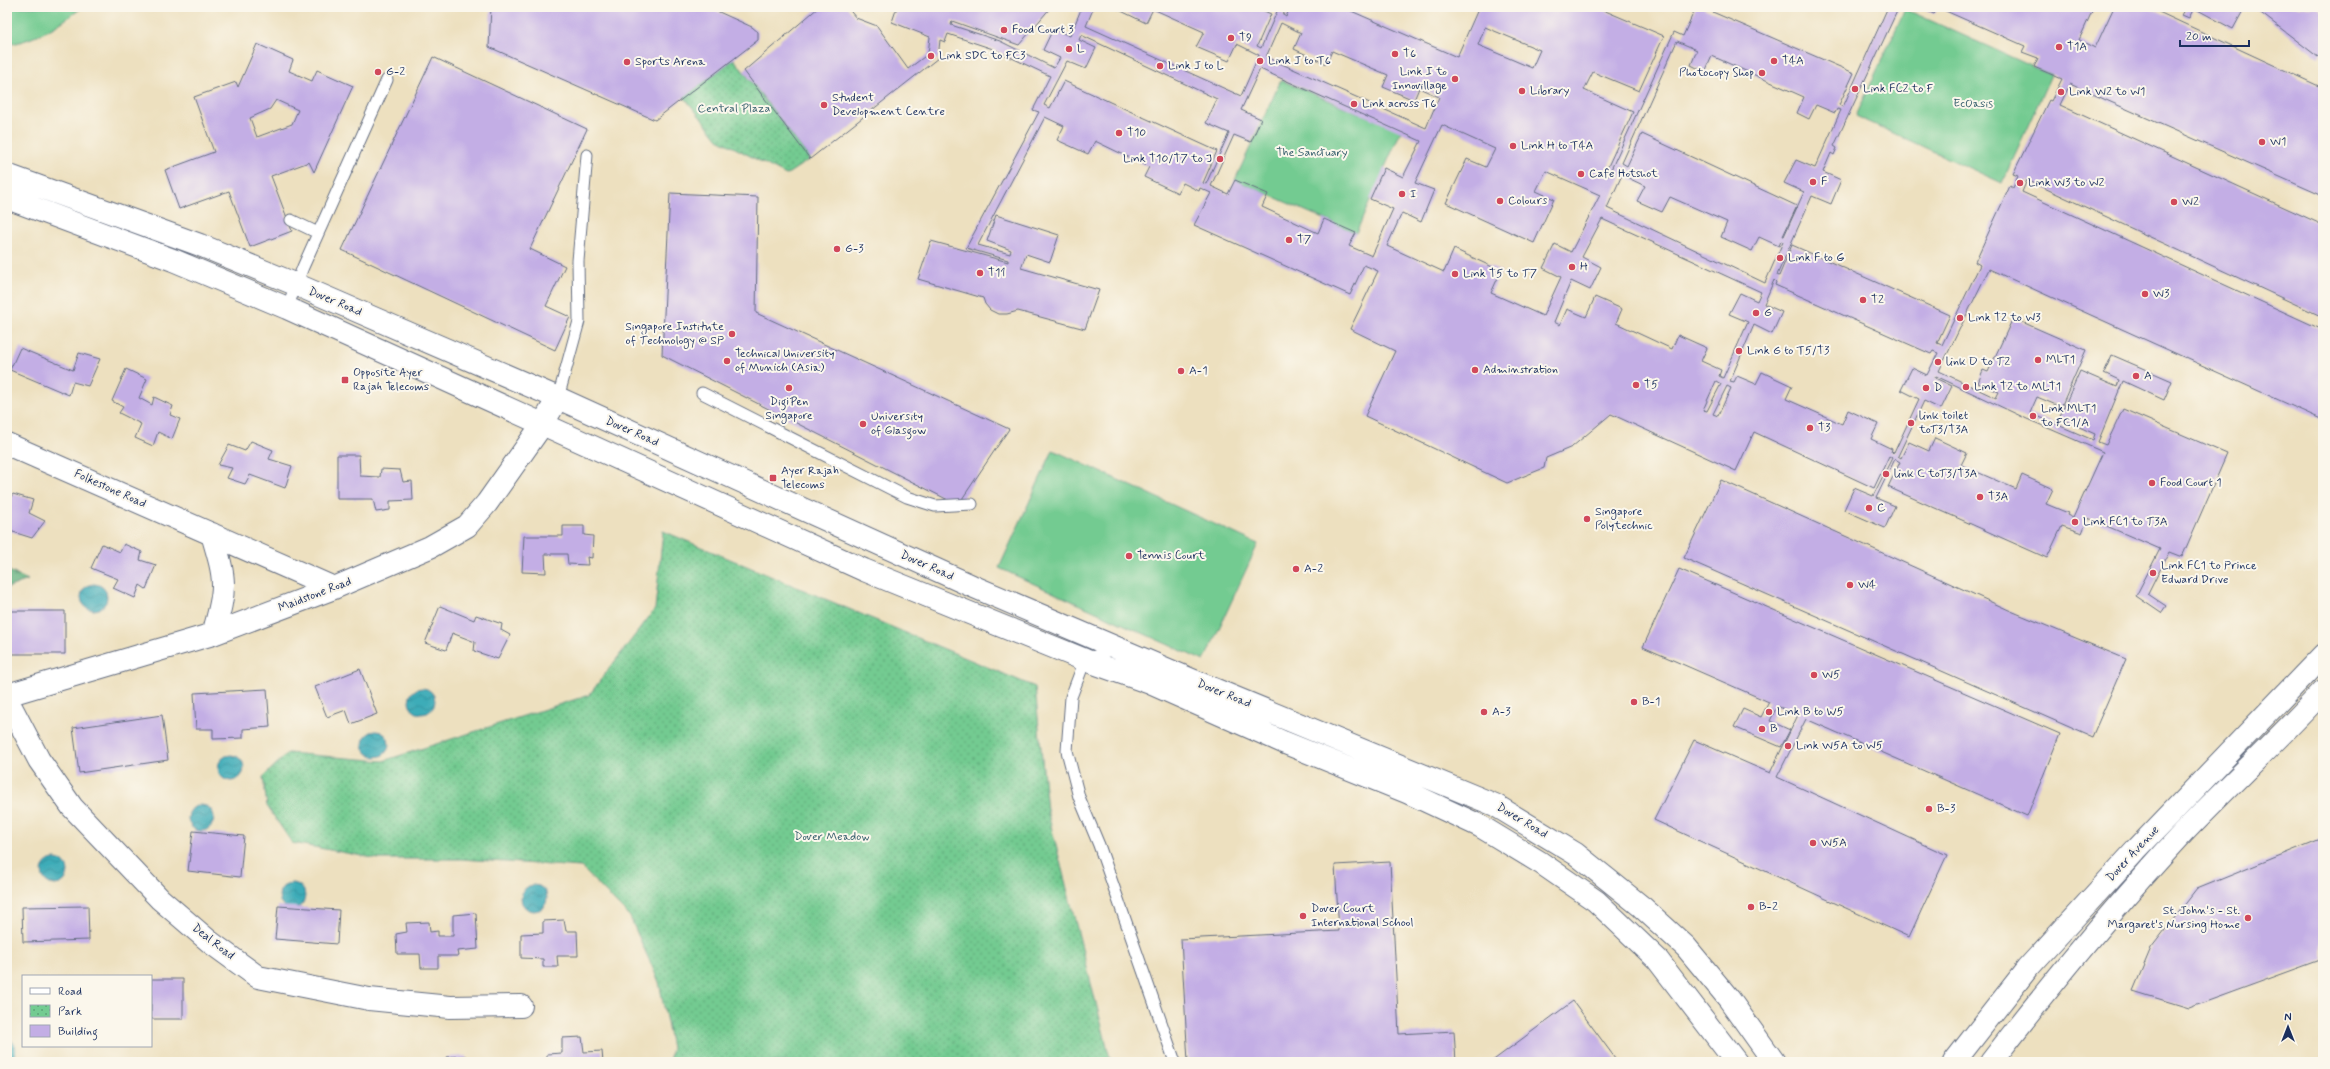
<svg xmlns="http://www.w3.org/2000/svg" width="2330" height="1069" viewBox="0 0 2330 1069" font-family="Mynerve,sans-serif">
  <style>
    .forest { fill: url(#forest-firs); stroke: #3c6f6c }
    .park { fill: url(#park-dots); stroke: #477d78 }
    .garden { fill: #73cb91; stroke: #477d78 }
    .water { fill: url(#water-waves); stroke: #2c6e8b }
    .building { fill: #c3aee5; fill-rule: evenodd }
    .lines { fill: none; stroke-linecap: round; stroke-linejoin: round }
    .service-casing { stroke: #646d80; stroke-width: 13 }
    .minor-casing { stroke: #646d80; stroke-width: 24 }
    .tertiary-casing { stroke: #646d80; stroke-width: 24 }
    .service { stroke: #fff; stroke-width: 11 }
    .minor { stroke: #fff; stroke-width: 22 }
    .tertiary { stroke: #fff; stroke-width: 22 }
    .poi-dot { fill: #d1495b; stroke: #fbf7ec; stroke-width: 1.5 }
    .labels { text-anchor: middle; dominant-baseline: central; stroke-width: 4; stroke-linejoin: round; paint-order: stroke }
    .poi-label { font-size: 12px; fill: #1b2f5e; stroke: #fbf7ec; text-anchor: start }
    .park-label { font-size: 12px; fill: #355e6d; stroke: #fbf7ec }
    .street-label { font-size: 12px; fill: #1b2f5e; stroke: #fbf7ec }
  </style>
  <defs>
    <pattern id="forest-firs" width="22" height="20" patternUnits="userSpaceOnUse"><rect width="22" height="20" fill="#5eaf7b"/><path d="M5 1l3.5 6h-7zM16 11l3.5 6h-7z" fill="#4d8f68"/></pattern>
    <pattern id="park-dots" width="8" height="8" patternUnits="userSpaceOnUse"><rect width="8" height="8" fill="#73cb91"/><path d="M2 2h.1M6 6h.1" fill="none" stroke="#5ea57a" stroke-width="1.8" stroke-linecap="round"/></pattern>
    <pattern id="water-waves" width="16" height="10" patternUnits="userSpaceOnUse"><rect width="16" height="10" fill="#3cacb8"/><path d="M0 5q4-4 8 0t8 0" fill="none" stroke="#328c99"/></pattern>
  </defs>
  <rect width="100%" height="100%" fill="#fbf7ec"/>
  <filter id="ink" filterUnits="userSpaceOnUse"><feTurbulence type="fractalNoise" baseFrequency=".025" numOctaves="2"/><feDisplacementMap in="SourceGraphic" scale="8" xChannelSelector="R" yChannelSelector="G"/><feConvolveMatrix kernelMatrix="1 2 1 2 8 2 1 2 1" color-interpolation-filters="sRGB"/></filter>
  <filter id="wash" filterUnits="userSpaceOnUse"><feTurbulence type="fractalNoise" baseFrequency=".012" numOctaves="4" result="noise"/><feDisplacementMap in="SourceGraphic" scale="16" xChannelSelector="R" yChannelSelector="G"/><feGaussianBlur stdDeviation="0.9" result="paint"/><feColorMatrix in="noise" values="0 0 0 0 0 0 0 0 0 0 0 0 0 0 0 0 0 1.4 0 .05"/><feComposite in="paint" operator="in"/></filter>
  <g filter="url(#wash)">
    <rect width="100%" height="100%" fill="#ede0bf"/>
    <path class="forest" d="M7,570L28,580L7,588Z"/>
    <path class="park" d="M734,59L810,159L786,175L718,139L684,97Z
      M663,531L1035,687L1047,810L1111,1062H669L672,1048L659,982L630,917L581,867L461,859H379L292,843L267,806L263,777L288,753L383,761L589,695L655,609Z"/>
    <path class="garden" d="M7,7H83C57,26 39,39 7,45Z
      M1905,9L2051,75L2002,183L1856,116Z
      M1281,80L1401,131L1356,233L1235,180Z
      M1053,450L1258,544L1204,661L999,568Z"/>
    <path class="water" d="M81 597a13 13 0 1 1 26 0a13 13 0 1 1-26 0Z
      M409 701a13 13 0 1 1 26 0a13 13 0 1 1-26 0Z
      M363 744a13 13 0 1 1 26 0a13 13 0 1 1-26 0Z
      M218 768a13 13 0 1 1 26 0a13 13 0 1 1-26 0Z
      M188 818a13 13 0 1 1 26 0a13 13 0 1 1-26 0Z
      M42 872a13 13 0 1 1 26 0a13 13 0 1 1-26 0Z
      M279 896a13 13 0 1 1 26 0a13 13 0 1 1-26 0Z
      M521 898a13 13 0 1 1 26 0a13 13 0 1 1-26 0Z
      M7,1037C18,1043 19,1056 7,1062Z"/>
    <g id="blocks">
      <path class="building" d="M491,7H708L752,27L758,32V40L655,120L489,47Z
        M819,7H847L856,18L877,26L908,69L928,54L930,37L892,22L897,7H1051L1019,45L952,21L951,25L1000,41L1054,68L1060,58L1043,50L1053,29L1070,36L1082,7H1094L1086,26L1241,96L1259,55L1237,44L1229,61L1196,47L1204,32L1153,9L1146,23L1117,9L1118,7H1255L1271,14L1257,46L1261,48L1279,7H1287L1283,15L1286,17L1290,7H1342L1457,57L1479,7H1596L1664,36L1639,91L1593,72L1584,90L1633,112L1604,175L1608,176L1674,32L1683,36L1696,7H1701L1854,73L1839,105L1843,107L1888,7H1899L1834,146L1837,148L1834,155L1831,153L1823,172L1841,180L1831,204L1812,196L1777,275L1779,276L1792,245L1950,315L1937,343L1942,345L1980,265L1975,262L2010,186L2013,188L2018,176L2013,174L2049,100L2051,101L2062,79L2034,67L2038,58L2022,52L2025,46L1939,8L1934,14L1919,7H2094L2079,40L2095,48L2114,7H2148L2323,88V196L2070,84L2060,105L2323,225V317L2027,180L2022,192L2323,330V420L1989,269L1939,371L1996,398L1999,392L1978,383L1983,370L1988,372L2013,318L2086,350L2061,407L2037,397L2030,413L2093,440L2095,434L2059,418L2080,371L2117,387L2119,380L2104,373L2112,355L2172,381L2164,400L2123,381L2098,442L2106,445L2123,409L2227,454L2182,557L2169,552L2148,594L2166,606L2161,613L2136,596L2160,549L2088,518L2082,533L2062,526L2047,558L1888,487L1900,462L1895,459L1876,498L1895,506L1885,528L1844,510L1854,488L1873,496L1892,458L1889,456L1874,488L1754,432L1736,471L1611,414L1572,447L1546,458L1544,468L1507,483L1365,416L1395,351L1350,329L1378,271L1364,265L1350,295L1194,225L1211,193L1200,188L1199,191L1183,183L1178,193L1144,177L1149,167L1095,141L1088,154L1057,140L1064,126L1045,117L978,245L1010,254L1011,250L987,241L996,215L1059,235L1050,262L1026,254L1021,268L1099,290L1085,329L1018,311L1007,314H998L990,310L985,304L983,298L918,279L931,241L1008,262V260L966,248L1039,112L1033,110L1050,76L993,49L948,34L945,42L940,40L938,58L810,159L744,71ZM1281,23L1301,33L1294,49L1326,64L1332,51L1388,75L1383,87L1414,100L1419,88L1439,97L1426,128L1266,57ZM1485,27L1540,50L1532,68L1478,45ZM1081,35L1217,99L1206,123L1229,133L1206,184L1203,183L1217,151L1064,81L1050,108L1044,105L1067,61L1086,69L1096,48L1079,40ZM1677,41L1697,50L1691,65L1705,72L1712,56L1804,97L1797,113L1809,119L1816,105L1835,113L1837,109L1841,110L1815,168L1796,160L1784,183L1804,192L1784,236H1783L1797,206L1642,134L1627,166L1622,163ZM1260,69L1421,141L1403,177L1384,168L1370,199L1393,209L1372,256L1349,246L1356,233L1324,219L1318,233L1262,207L1268,194L1235,180L1228,194L1211,186L1234,135L1251,142L1261,119L1241,110ZM1442,125L1495,149L1486,167L1467,159L1446,203L1534,243L1554,199L1536,191L1546,171L1600,195L1571,252L1555,244L1543,268L1561,277L1543,316L1491,293L1501,271L1454,249L1444,272L1387,246L1402,213L1421,222L1434,190L1415,183ZM1622,175L1645,186L1637,201L1662,212L1670,197L1727,222L1721,237L1752,251L1759,237L1779,246L1781,241L1783,242L1765,283L1607,208ZM1602,219L1761,292L1757,301L1740,293L1729,314L1748,322L1723,378L1719,376L1721,370L1701,361L1707,348L1678,335L1672,349L1616,323L1622,309L1595,297L1586,317L1567,309L1560,325L1554,322L1571,281L1590,290L1601,267L1582,257ZM1774,280L1776,282L1775,285L1931,354L1933,351L1938,353L1927,375L1912,368L1901,390L1919,399L1894,453L1891,452L1892,449L1871,439L1878,424L1848,410L1842,424L1786,399L1792,386L1762,372L1756,384L1737,376L1734,382L1730,381L1754,325L1772,334L1782,312L1764,304ZM1936,376L2027,419L2103,452L2073,518L2067,515L2068,513L2046,504L2053,489L2022,475L2016,489L1961,465L1967,453L1935,438L1929,451L1909,442L1901,458L1898,456L1924,401L1941,409L1952,386L1935,378ZM1716,381L1721,384L1707,411L1703,410ZM1727,386L1731,388L1718,416L1713,414Z
        M2187,7H2245L2233,29L2194,8L2189,18L2182,15Z
        M2253,7H2316L2323,12V51L2318,57Z
        M257,44L293,60L289,71L312,81L317,70L353,86L314,172L309,162L271,176L292,231L250,247L229,191L179,209L165,170L214,152L194,97L236,82L238,87ZM276,100L298,110L292,124L257,137L250,118L270,109Z
        M433,57L587,129L530,249L565,266L546,306L570,317L555,350L342,250Z
        M670,193L758,197L756,313L1009,429L958,505L662,355Z
        M20,348L73,370L79,353L100,359L88,386L73,382L69,395L10,370Z
        M126,369L147,379L139,398L152,405L154,397L173,406L170,415L180,419L172,439L158,432L153,446L135,438L141,424L119,413L123,407L112,401Z
        M251,441L273,450L269,459L292,466L285,488L250,475L245,484L227,478L232,468L218,465L229,445L245,451Z
        M337,455H359L360,476L380,477L381,469L400,470L403,482L412,481L413,500L390,501V510L376,512L373,499H337Z
        M1721,480L2011,611L2126,659L2092,737L1684,558Z
        M13,494L33,500L29,513L45,521L32,538L10,531L7,537V502Z
        M563,526H584V535L593,536L592,558L587,557L588,565L568,564L567,554H545L546,573L522,572L524,536H563Z
        M102,544L120,552L124,544L142,552L140,560L156,565L146,589L140,585L135,598L113,588L118,579L91,568Z
        M1679,569L2060,734L2027,816L1806,719L1777,777L1947,855L1909,937L1654,820L1694,740L1770,773L1798,715L1777,706L1770,721L1790,730L1781,747L1734,727L1743,709L1761,717L1769,702L1643,647Z
        M440,606L474,620L476,615L502,624L501,630L510,635L498,659L474,651L475,642L452,633L446,650L425,643Z
        M7,611H65V654H7Z
        M360,669L377,714L351,724L346,710L327,717L315,687Z
        M267,689L270,727L243,729V738L213,739V729H196L194,693Z
        M162,715L168,760L79,773L73,728Z
        M193,831L244,836L240,877L188,871Z
        M2323,838V959L2189,1008L2133,991L2151,948L2197,889Z
        M1390,862L1399,1034L1454,1031L1456,1062H1188L1181,939L1339,931L1335,865Z
        M88,906L89,940L23,942L22,907Z
        M278,906L339,910L337,944L275,939Z
        M476,913L478,949L457,951L458,956H438V968H421L420,954H397L396,934L407,932L406,923L429,922L430,932L438,931V936H453V915Z
        M564,920L566,931H577L578,956H557L558,967H543V959L521,958V934L543,933V921Z
        M151,979H183V1019H151Z
        M1573,1001L1618,1062H1491Z
        M582,1037L584,1052L602,1051L603,1062H547V1054L562,1053V1038Z
        M466,1056V1062H446V1057Z"/>
    </g>
  </g>
  <g filter="url(#ink)">
    <use href="#blocks" fill-opacity="0" stroke="#646d80" stroke-width="1"/>
    <g class="lines">
      <defs>
        <path id="service" d="M291,220L318,233
          M287,308L303,267L387,80
          M702,393L907,497L935,506L972,504
          M558,398L579,321L578,261L587,155
          M1115,648L1085,660L1071,697L1067,751L1079,797L1099,845L1175,1062"/>
        <path id="minor" d="M7,444L334,588
          M212,534C226,581 227,587 213,634
          M7,695L213,634L334,588L430,547L467,526L487,503L542,425L558,398
          M7,699L39,760L72,807L160,899L210,942L258,977L369,999L450,1007L521,1006"/>
        <path id="tertiary" d="M7,175L200,245L295,284L558,398L972,586L1192,680L1495,805L1576,854L1642,907L1686,947L1729,999L1774,1062
          M7,198L173,260L287,308L864,570L1085,660L1150,683L1283,742L1407,792L1480,826L1541,863L1596,901L1657,959L1736,1062
          M1954,1062L2027,969L2136,850L2323,655
          M1991,1062C2052,983 2115,906 2183,833C2229,785 2278,740 2323,691"/>
      </defs>
      <use href="#service" class="service-casing"/>
      <use href="#minor" class="minor-casing"/>
      <use href="#tertiary" class="tertiary-casing"/>
      <use href="#service" class="service"/>
      <use href="#minor" class="minor"/>
      <use href="#tertiary" class="tertiary"/>
    </g>
  </g>
  <g class="poi-dot">
    <circle cx="1004" cy="30" r="4"/>
    <circle cx="1231" cy="38" r="4"/>
    <circle cx="2059" cy="47" r="4"/>
    <circle cx="1069" cy="49" r="4"/>
    <circle cx="1395" cy="54" r="4"/>
    <circle cx="931" cy="56" r="4"/>
    <circle cx="1260" cy="61" r="4"/>
    <circle cx="1774" cy="61" r="4"/>
    <circle cx="627" cy="62" r="4"/>
    <circle cx="1160" cy="66" r="4"/>
    <circle cx="378" cy="72" r="4"/>
    <circle cx="1762" cy="73" r="4"/>
    <circle cx="1455" cy="79" r="4"/>
    <circle cx="1855" cy="89" r="4"/>
    <circle cx="1522" cy="91" r="4"/>
    <circle cx="2061" cy="92" r="4"/>
    <circle cx="1354" cy="104" r="4"/>
    <circle cx="824" cy="105" r="4"/>
    <circle cx="1119" cy="133" r="4"/>
    <circle cx="2262" cy="142" r="4"/>
    <circle cx="1513" cy="146" r="4"/>
    <circle cx="1220" cy="159" r="4"/>
    <circle cx="1581" cy="174" r="4"/>
    <circle cx="1813" cy="182" r="4"/>
    <circle cx="2020" cy="183" r="4"/>
    <circle cx="1402" cy="194" r="4"/>
    <circle cx="1500" cy="201" r="4"/>
    <circle cx="2174" cy="202" r="4"/>
    <circle cx="1289" cy="240" r="4"/>
    <circle cx="837" cy="249" r="4"/>
    <circle cx="1780" cy="258" r="4"/>
    <circle cx="1572" cy="267" r="4"/>
    <circle cx="980" cy="273" r="4"/>
    <circle cx="1455" cy="274" r="4"/>
    <circle cx="2145" cy="294" r="4"/>
    <circle cx="1863" cy="300" r="4"/>
    <circle cx="1756" cy="313" r="4"/>
    <circle cx="1960" cy="318" r="4"/>
    <circle cx="732" cy="334" r="4"/>
    <circle cx="1739" cy="351" r="4"/>
    <circle cx="2038" cy="360" r="4"/>
    <circle cx="727" cy="361" r="4"/>
    <circle cx="1938" cy="362" r="4"/>
    <circle cx="1475" cy="370" r="4"/>
    <circle cx="1181" cy="371" r="4"/>
    <circle cx="2136" cy="376" r="4"/>
    <rect x="341" y="376" width="8" height="8" rx="2"/>
    <circle cx="1636" cy="385" r="4"/>
    <circle cx="1966" cy="387" r="4"/>
    <circle cx="789" cy="388" r="4"/>
    <circle cx="1926" cy="388" r="4"/>
    <circle cx="2033" cy="416" r="4"/>
    <circle cx="1911" cy="423" r="4"/>
    <circle cx="863" cy="424" r="4"/>
    <circle cx="1810" cy="428" r="4"/>
    <circle cx="1886" cy="474" r="4"/>
    <rect x="769" y="474" width="8" height="8" rx="2"/>
    <circle cx="2152" cy="483" r="4"/>
    <circle cx="1980" cy="497" r="4"/>
    <circle cx="1869" cy="508" r="4"/>
    <circle cx="1587" cy="519" r="4"/>
    <circle cx="2075" cy="522" r="4"/>
    <circle cx="1129" cy="556" r="4"/>
    <circle cx="1296" cy="569" r="4"/>
    <circle cx="2153" cy="573" r="4"/>
    <circle cx="1850" cy="585" r="4"/>
    <circle cx="1814" cy="675" r="4"/>
    <circle cx="1634" cy="702" r="4"/>
    <circle cx="1484" cy="712" r="4"/>
    <circle cx="1769" cy="712" r="4"/>
    <circle cx="1762" cy="729" r="4"/>
    <circle cx="1788" cy="746" r="4"/>
    <circle cx="1929" cy="809" r="4"/>
    <circle cx="1813" cy="843" r="4"/>
    <circle cx="1751" cy="907" r="4"/>
    <circle cx="1303" cy="916" r="4"/>
    <circle cx="2248" cy="918" r="4"/>
  </g>
  <g class="labels">
    <g class="poi-label">
      <text x="1012" y="30">Food Court 3</text>
      <text x="1239" y="38">T9</text>
      <text x="2067" y="47">T1A</text>
      <text x="1077" y="49">L</text>
      <text x="1403" y="54">T6</text>
      <text x="939" y="56">Link SDC to FC3</text>
      <text x="1268" y="61">Link J to T6</text>
      <text x="1782" y="61">T4A</text>
      <text x="635" y="62">Sports Arena</text>
      <text x="1168" y="66">Link J to L</text>
      <text x="386" y="72">G-2</text>
      <text x="1447" y="72" text-anchor="end">Link I to<tspan x="1447" dy="14">Innovillage</tspan></text>
      <text x="1754" y="73" text-anchor="end">Photocopy Shop</text>
      <text x="1863" y="89">Link FC2 to F</text>
      <text x="1530" y="91">Library</text>
      <text x="2069" y="92">Link W2 to W1</text>
      <text x="832" y="98">Student<tspan x="832" dy="14">Development Centre</tspan></text>
      <text x="1362" y="104">Link across T6</text>
      <text x="1127" y="133">T10</text>
      <text x="2270" y="142">W1</text>
      <text x="1521" y="146">Link H to T4A</text>
      <text x="1212" y="159" text-anchor="end">Link T10/T7 to J</text>
      <text x="1589" y="174">Cafe Hotshot</text>
      <text x="1821" y="182">F</text>
      <text x="2028" y="183">Link W3 to W2</text>
      <text x="1410" y="194">I</text>
      <text x="1508" y="201">Colours</text>
      <text x="2182" y="202">W2</text>
      <text x="1297" y="240">T7</text>
      <text x="845" y="249">G-3</text>
      <text x="1788" y="258">Link F to G</text>
      <text x="1580" y="267">H</text>
      <text x="988" y="273">T11</text>
      <text x="1463" y="274">Link T5 to T7</text>
      <text x="2153" y="294">W3</text>
      <text x="1871" y="300">T2</text>
      <text x="1764" y="313">G</text>
      <text x="1968" y="318">Link T2 to W3</text>
      <text x="724" y="327" text-anchor="end">Singapore Institute<tspan x="724" dy="14">of Technology @ SP</tspan></text>
      <text x="1747" y="351">Link G to T5/T3</text>
      <text x="735" y="354">Technical University<tspan x="735" dy="14">of Munich (Asia)</tspan></text>
      <text x="2046" y="360">MLT1</text>
      <text x="1946" y="362">link D to T2</text>
      <text x="1483" y="370">Adminstration</text>
      <text x="1189" y="371">A-1</text>
      <text x="353" y="373">Opposite Ayer<tspan x="353" dy="14">Rajah Telecoms</tspan></text>
      <text x="2144" y="376">A</text>
      <text x="1644" y="385">T5</text>
      <text x="1974" y="387">Link T2 to MLT1</text>
      <text x="1934" y="388">D</text>
      <text x="789" y="402" text-anchor="middle">DigiPen<tspan x="789" dy="14">Singapore</tspan></text>
      <text x="2041" y="409">Link MLT1<tspan x="2041" dy="14">to FC1/A</tspan></text>
      <text x="1919" y="416">link toilet<tspan x="1919" dy="14">toT3/T3A</tspan></text>
      <text x="871" y="417">University<tspan x="871" dy="14">of Glasgow</tspan></text>
      <text x="1818" y="428">T3</text>
      <text x="781" y="471">Ayer Rajah<tspan x="781" dy="14">Telecoms</tspan></text>
      <text x="1894" y="474">link C toT3/T3A</text>
      <text x="2160" y="483">Food Court 1</text>
      <text x="1988" y="497">T3A</text>
      <text x="1877" y="508">C</text>
      <text x="1595" y="512">Singapore<tspan x="1595" dy="14">Polytechnic</tspan></text>
      <text x="2083" y="522">Link FC1 to T3A</text>
      <text x="1137" y="556">Tennis Court</text>
      <text x="2161" y="566">Link FC1 to Prince<tspan x="2161" dy="14">Edward Drive</tspan></text>
      <text x="1304" y="569">A-2</text>
      <text x="1858" y="585">W4</text>
      <text x="1822" y="675">W5</text>
      <text x="1642" y="702">B-1</text>
      <text x="1492" y="712">A-3</text>
      <text x="1777" y="712">Link B to W5</text>
      <text x="1770" y="729">B</text>
      <text x="1796" y="746">Link W5A to W5</text>
      <text x="1937" y="809">B-3</text>
      <text x="1821" y="843">W5A</text>
      <text x="1759" y="907">B-2</text>
      <text x="1311" y="909">Dover Court<tspan x="1311" dy="14">International School</tspan></text>
      <text x="2240" y="911" text-anchor="end">St. John's - St.<tspan x="2240" dy="14">Margaret's Nursing Home</tspan></text>
    </g>
    <g class="park-label">
      <text x="1973" y="104">EcOasis</text>
      <text x="734" y="109">Central Plaza</text>
      <text x="1312" y="153">The Sanctuary</text>
      <text x="832" y="837">Dover Meadow</text>
    </g>
    <g class="street-label">
      <text transform="translate(335 302) rotate(23)">Dover Road</text>
      <text transform="translate(632 432) rotate(24)">Dover Road</text>
      <text transform="translate(110 489) rotate(24)">Folkestone Road</text>
      <text transform="translate(927 566) rotate(24)">Dover Road</text>
      <text transform="translate(315 595) rotate(-21)">Maidstone Road</text>
      <text transform="translate(1224 694) rotate(22)">Dover Road</text>
      <text transform="translate(1522 821) rotate(31)">Dover Road</text>
      <text transform="translate(2133 854) rotate(-47)">Dover Avenue</text>
      <text transform="translate(213 942) rotate(38)">Deal Road</text>
    </g>
  </g>
  <rect width="2330" height="1069" fill="none" stroke="#fbf7ec" stroke-width="24"/>
  <rect x="22" y="975" width="130" height="72" fill="#fbf7ec" stroke="#a1a7b3"/>
  <rect x="30" y="988" width="20" height="6" fill="#ffffff" stroke="#a1a7b3"/>
  <text x="58" y="995" font-size="12" fill="#1b2f5e">Road</text>
  <rect x="30" y="1005" width="20" height="12" fill="url(#park-dots)" stroke="#a1a7b3"/>
  <text x="58" y="1015" font-size="12" fill="#1b2f5e">Park</text>
  <rect x="30" y="1025" width="20" height="12" fill="#c3aee5" stroke="#a1a7b3"/>
  <text x="58" y="1035" font-size="12" fill="#1b2f5e">Building</text>
  <g transform="translate(2288 1027)" stroke="#fbf7ec" stroke-width="3" paint-order="stroke">
  <path d="M0-3L7 15L0 10L-7 15Z" fill="#1b2f5e"/>
  <text y="-6" font-size="11" font-weight="bold" text-anchor="middle" fill="#1b2f5e">N</text>
  </g>
  <path d="M2180 40v6h69v-6" fill="none" stroke="#1b2f5e" stroke-width="2"/>
  <text x="2186" y="40" font-size="12" fill="#1b2f5e" stroke="#fbf7ec" stroke-width="3" paint-order="stroke">20 m</text>
</svg>
